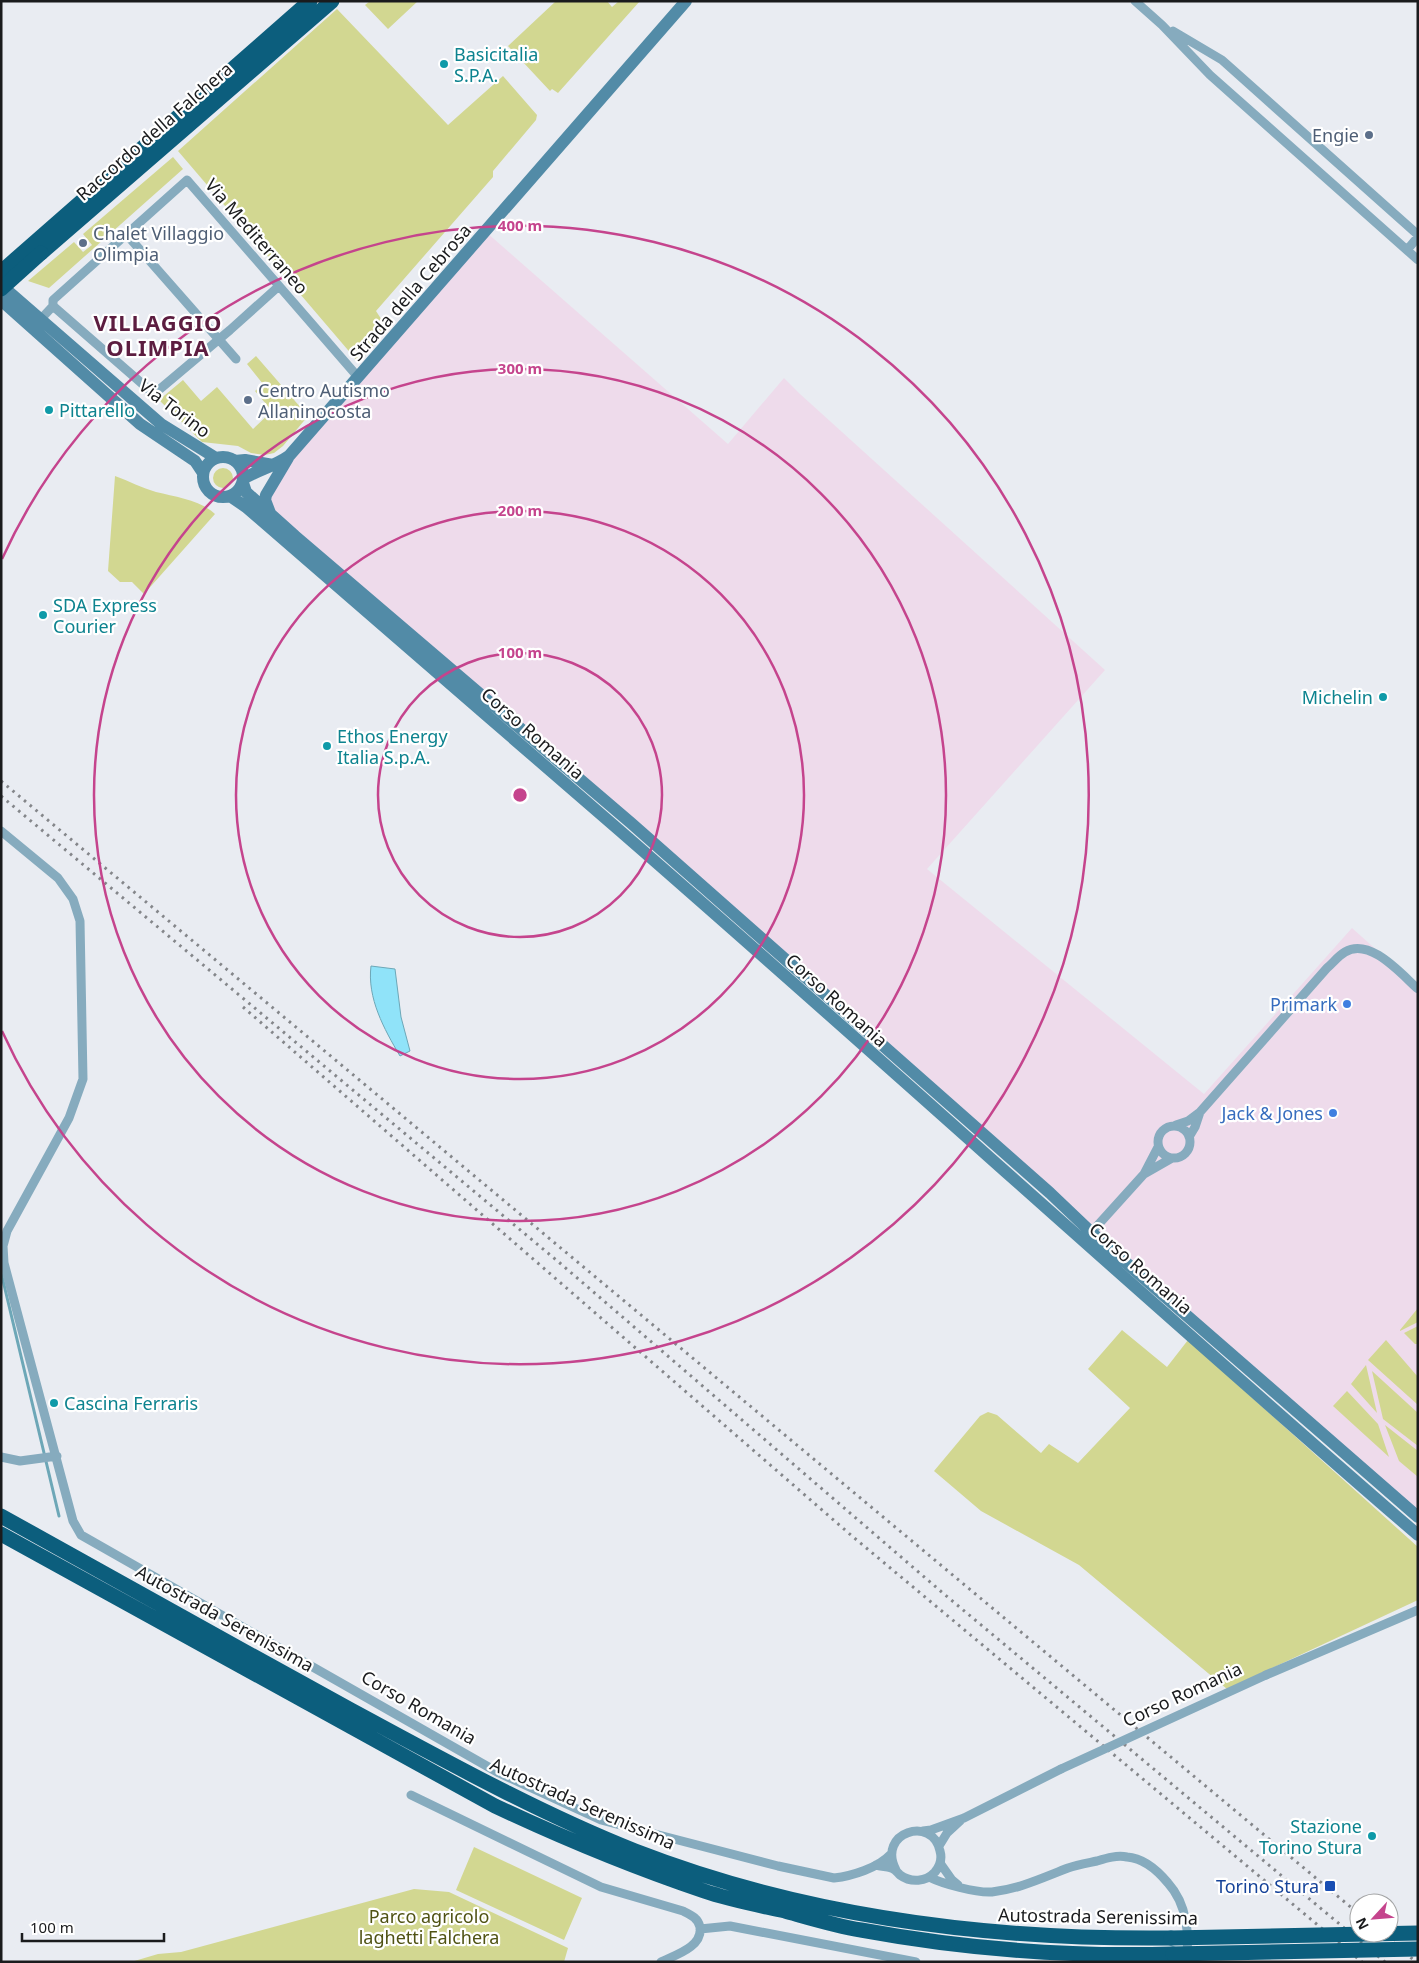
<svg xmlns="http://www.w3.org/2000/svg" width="1419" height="1963" viewBox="0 0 1419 1963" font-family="'Noto Sans',sans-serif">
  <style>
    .commercial { fill: #eedbeb }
    .green { fill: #d2d791 }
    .water { fill: #90e3f9; stroke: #6da7b7 }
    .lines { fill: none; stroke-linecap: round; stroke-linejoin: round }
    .stream { stroke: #6da7b7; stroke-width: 3 }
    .street { stroke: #86abbe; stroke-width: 9 }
    .secondary { stroke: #528ba7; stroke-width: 12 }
    .highway { stroke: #0c5e7d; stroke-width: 15 }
    .rail { stroke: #84868a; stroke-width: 3; stroke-dasharray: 2.5 5; stroke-linecap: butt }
    .street-bridge { stroke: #86abbe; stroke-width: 9 }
    .highway-bridge { stroke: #0c5e7d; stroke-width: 15 }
    .ring { fill: none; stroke: #c5448d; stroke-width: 2.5 }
    .culture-dot { fill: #0f9aa8; stroke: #fff; stroke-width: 2 }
    .service-dot { fill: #5c6f8a; stroke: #fff; stroke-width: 2 }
    .shop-dot { fill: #3f7fe0; stroke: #fff; stroke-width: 2 }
    .transit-dot { fill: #1a4fb4; stroke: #fff; stroke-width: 2 }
    .labels { text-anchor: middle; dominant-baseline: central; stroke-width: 4.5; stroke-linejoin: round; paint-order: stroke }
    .culture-label { font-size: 18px; fill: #0d838f; stroke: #fff; text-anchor: start }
    .street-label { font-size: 18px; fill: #1a1b1d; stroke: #fff }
    .service-label { font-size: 18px; fill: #4e5e75; stroke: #fff; text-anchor: start }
    .shop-label { font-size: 18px; fill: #366cbe; stroke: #fff; text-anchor: end }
    .transit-label { font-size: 18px; fill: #164399; stroke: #fff; text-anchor: end }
    .park-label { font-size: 18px; fill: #4f5213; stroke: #fff }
    .district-label { font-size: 22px; font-weight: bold; letter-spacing: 1px; fill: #5c1d40; stroke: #fff }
    .centre { fill: #c5448d; stroke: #fff; stroke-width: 2.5 }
    .ring-label { font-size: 15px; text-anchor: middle; font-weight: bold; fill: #c5448d; stroke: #fff; stroke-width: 4.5; stroke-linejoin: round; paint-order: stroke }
  </style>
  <rect width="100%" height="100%" fill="#e9ecf2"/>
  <path class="commercial" d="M486,232L728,444L784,378L800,394L1105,670L927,869L1204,1094L1352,928L1418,987V1517L271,515L267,490Z"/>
  <path class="green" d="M370,1H418L388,29L365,5Z
    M556,1H607L612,7L619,1H640L558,93L552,89L550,91L508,46Z
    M337,9L448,125L503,76L537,115L536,120L493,171V177L376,311L387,328L359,363L178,151Z
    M173,157L183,169L49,288L28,281L74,242L83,252L92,245L83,234Z
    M256,356L308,416L283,446L274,453L265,455L251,453L238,446L202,442L159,400L183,380L201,401L217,387L253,429L272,411L255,391L263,384L247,364Z
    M213 478a10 10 0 1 1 20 0a10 10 0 1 1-20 0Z
    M115,476C129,481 142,488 156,492C176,497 200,500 215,514L144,594L132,582H120L108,571Z
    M1418,1308V1322L1400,1331V1330Z
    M1418,1326V1344H1415L1404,1333Z
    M1122,1330L1167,1367L1188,1340L1418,1547V1600L1227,1689L1079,1565L981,1511L934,1471L980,1416L988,1412L997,1415L1041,1453L1049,1444L1078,1463L1130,1408L1088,1369Z
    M1386,1340L1418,1377V1405L1368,1360Z
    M1366,1365L1377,1413L1351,1384Z
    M1372,1371L1418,1413V1446L1383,1419Z
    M1347,1391L1378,1424L1389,1457L1333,1406Z
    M1385,1425L1418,1451V1477L1399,1461Z
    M474,1847L582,1898L564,1940L456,1890Z
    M414,1889L449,1892L568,1948L564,1962H131L158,1954L181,1952Z"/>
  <path class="water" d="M371,966L395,969L401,1017L410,1051L400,1056C384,1029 367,998 371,966Z"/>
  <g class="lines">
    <path class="stream" d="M1,1272L59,1516"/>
    <path class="street" d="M1135,1L1162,25L1210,75L1418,260
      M1173,31L1222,60L1418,235
      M127,235L236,359
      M1407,250L1418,237
      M53,306L154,394L230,330L279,286
      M40,320L53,306V300L187,180L358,377
      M1,831L58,878L73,899L80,921L83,1079L69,1118L7,1231L3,1246L4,1263L73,1521L81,1535L499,1773L601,1820L778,1866L834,1878C852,1876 878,1868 891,1854
      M1176,1125L1188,1121L1200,1112L1327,968C1333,963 1338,956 1345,952C1370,937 1401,974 1418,989
      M1158 1142a16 16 0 1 1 32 0a16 16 0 1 1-32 0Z
      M1189,1137L1195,1127L1200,1112
      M1144,1174L1172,1158
      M1088,1236L1144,1174L1158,1147
      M1,1457L20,1461L57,1456
      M1266,1675L1418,1610
      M411,1795L601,1887L683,1911C691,1915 698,1918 700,1927C703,1947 675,1955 661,1962
      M923,1831L931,1830L964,1818L1061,1769
      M939,1846L947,1833L960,1821
      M940,1863L952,1880L958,1885
      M876,1865C881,1867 887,1866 891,1868C895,1869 897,1872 900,1875C911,1883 926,1882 935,1872C940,1866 942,1858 940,1851C933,1815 876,1832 896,1870
      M929,1877C943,1884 976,1893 992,1892C1019,1889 1042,1878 1068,1868C1077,1865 1088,1863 1097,1861C1107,1858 1117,1855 1127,1857C1143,1858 1158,1871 1168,1883C1187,1904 1190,1935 1186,1962
      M700,1929L730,1926L916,1962"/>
    <path class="secondary" d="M1,285L161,424L216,458
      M1,300L140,424L195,461L203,473
      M203 477a20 20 0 1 1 40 0a20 20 0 1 1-40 0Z
      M235,461L245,460L273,465
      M243,479C258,470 275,466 289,456L686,1
      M243,483L246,492L295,536L631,823L1050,1193L1092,1233L1418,1517
      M230,496L246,507C369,615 495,722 619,830C887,1063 1149,1303 1418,1535
      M270,513L265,500L266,495L288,458"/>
    <path class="highway" d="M41,253L332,1
      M1,272L310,1
      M1,1516C118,1581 234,1646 351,1710C444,1760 537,1812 635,1851C805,1917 990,1940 1171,1938
      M1,1534L495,1806C563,1838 633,1867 704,1891C730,1900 758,1905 785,1911C810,1918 836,1926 861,1930C964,1949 1068,1957 1173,1954"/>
    <path class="rail" d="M1,781L1359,1914
      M1,796L561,1264L944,1594L1385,1962
      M243,1007L852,1536L1362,1962
      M1382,1933L1416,1962"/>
    <path class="street-bridge" d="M1061,1769L1266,1675"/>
    <path class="highway-bridge" d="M1,289L41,253
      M1171,1938L1418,1933
      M1173,1954L1418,1949"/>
  </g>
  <g class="ring">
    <circle cx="520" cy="795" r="142"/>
    <circle cx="520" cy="795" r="284"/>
    <circle cx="520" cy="795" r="426"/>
    <path d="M2 559A569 569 0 1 1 2 1031"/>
  </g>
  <g class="culture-dot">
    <circle cx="444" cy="64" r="5"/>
    <circle cx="49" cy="410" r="5"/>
    <circle cx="43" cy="615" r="5"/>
    <circle cx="1383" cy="697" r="5"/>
    <circle cx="327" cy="746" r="5"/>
    <circle cx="54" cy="1403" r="5"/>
    <circle cx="1372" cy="1836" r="5"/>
  </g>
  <g class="service-dot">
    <circle cx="1369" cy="135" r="5"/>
    <circle cx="83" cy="243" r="5"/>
    <circle cx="248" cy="400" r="5"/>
  </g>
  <g class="shop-dot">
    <circle cx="1347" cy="1004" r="5"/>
    <circle cx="1333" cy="1113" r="5"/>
  </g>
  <rect class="transit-dot" x="1324" y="1880" width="12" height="12" rx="2.5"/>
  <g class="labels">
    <g class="culture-label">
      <text x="454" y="54">Basicitalia<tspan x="454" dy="21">S.P.A.</tspan></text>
      <text x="59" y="410">Pittarello</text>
      <text x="53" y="605">SDA Express<tspan x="53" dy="21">Courier</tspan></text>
      <text x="1373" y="697" text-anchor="end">Michelin</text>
      <text x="337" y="736">Ethos Energy<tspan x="337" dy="21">Italia S.p.A.</tspan></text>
      <text x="64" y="1403">Cascina Ferraris</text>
      <text x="1362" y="1826" text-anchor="end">Stazione<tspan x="1362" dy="21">Torino Stura</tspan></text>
    </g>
    <g class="street-label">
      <text transform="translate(154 131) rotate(-41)">Raccordo della Falchera</text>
      <text transform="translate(257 236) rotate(49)">Via Mediterraneo</text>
      <text transform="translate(410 292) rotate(-49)">Strada della Cebrosa</text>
      <text transform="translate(175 408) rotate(37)">Via Torino</text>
      <text transform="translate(533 733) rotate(41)">Corso Romania</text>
      <text transform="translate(837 1000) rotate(42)">Corso Romania</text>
      <text transform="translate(1141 1268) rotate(41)">Corso Romania</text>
      <text transform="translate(225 1618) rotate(29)">Autostrada Serenissima</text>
      <text transform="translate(1182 1694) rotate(-25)">Corso Romania</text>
      <text transform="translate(419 1707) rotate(30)">Corso Romania</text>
      <text transform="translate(583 1803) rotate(24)">Autostrada Serenissima</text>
      <text transform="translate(1098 1916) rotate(1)">Autostrada Serenissima</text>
    </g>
    <g class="service-label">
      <text x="1359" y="135" text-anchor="end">Engie</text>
      <text x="93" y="233">Chalet Villaggio<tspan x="93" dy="21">Olimpia</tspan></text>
      <text x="258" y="390">Centro Autismo<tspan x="258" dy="21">Allaninocosta</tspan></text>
    </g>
    <g class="shop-label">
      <text x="1337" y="1004">Primark</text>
      <text x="1323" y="1113">Jack &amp; Jones</text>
    </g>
    <g class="transit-label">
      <text x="1319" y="1886">Torino Stura</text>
    </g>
    <g class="park-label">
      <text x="429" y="1916">Parco agricolo<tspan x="429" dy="21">laghetti Falchera</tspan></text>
    </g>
    <g class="district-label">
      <text x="158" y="322">VILLAGGIO<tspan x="158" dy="25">OLIMPIA</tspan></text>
    </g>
  </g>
  <circle cx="520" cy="795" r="8" class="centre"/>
  <g class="ring-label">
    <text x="520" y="231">400 m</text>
    <text x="520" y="374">300 m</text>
    <text x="520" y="516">200 m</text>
    <text x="520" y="658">100 m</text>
  </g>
  <rect width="1419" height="1963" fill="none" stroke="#1a1b1d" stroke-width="5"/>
  <g transform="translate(1374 1918) rotate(244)"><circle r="24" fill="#ffffff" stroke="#a3a4a5"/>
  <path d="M0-4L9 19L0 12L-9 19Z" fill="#c5448d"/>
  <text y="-8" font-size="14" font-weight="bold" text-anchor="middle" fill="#1a1b1d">N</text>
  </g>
  <path d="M22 1933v8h142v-8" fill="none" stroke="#1a1b1d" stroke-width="2.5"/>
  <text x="30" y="1933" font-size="15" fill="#1a1b1d" stroke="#ffffff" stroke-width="4" paint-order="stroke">100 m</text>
</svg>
